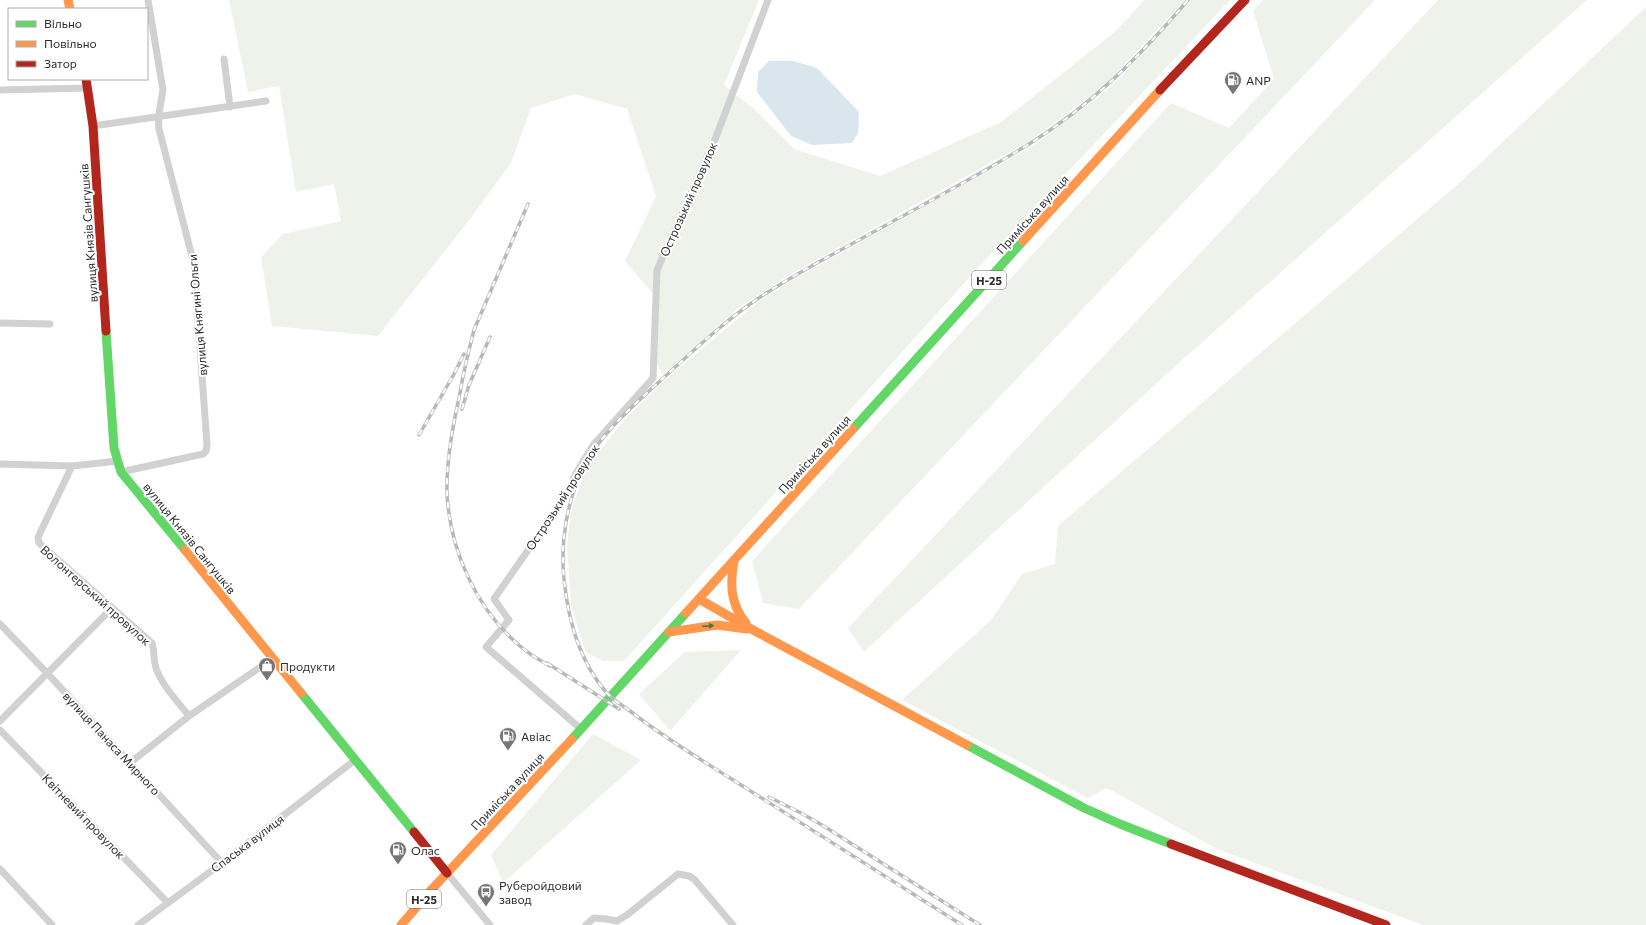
<svg xmlns="http://www.w3.org/2000/svg" width="1646" height="925" viewBox="0 0 1646 925" font-family="Commissioner,sans-serif">
  <style>
    .green { fill: #eff2eb }
    .water { fill: #d9e6ee }
    .lines { fill: none; stroke-linecap: round; stroke-linejoin: round }
    .street { stroke: #d1d1d1; stroke-width: 7 }
    .fast { stroke: #63d668; stroke-width: 9 }
    .slow { stroke: #ff974d; stroke-width: 9 }
    .jam { stroke: #b3261e; stroke-width: 9 }
    .rail-casing { stroke: #b8b8b8; stroke-width: 3.5 }
    .rail { stroke: #fff; stroke-width: 2; stroke-dasharray: 6; stroke-linecap: butt }
    .oneway { fill: #457847 }
    .labels { text-anchor: middle; dominant-baseline: central; stroke-width: 4; stroke-linejoin: round; paint-order: stroke }
    .shield { fill: #fff; stroke: #6b6b6b; stroke-width: 1 }
    .shield-label { font-size: 11px; font-weight: bold; fill: #2c2c2c }
    .poi-label { font-size: 12px; fill: #2c2c2c; stroke: #fff; text-anchor: start }
    .street-label { font-size: 12px; fill: #2c2c2c; stroke: #fff }
  </style>
  <rect width="100%" height="100%" fill="#fff"/>
  <path class="green" d="M229,0H759L724,85L754,109L794,149L880,176L1001,122L1116,31L1144,0H1185L1115,75L1091,96L1028,142L793,273L738,308L663,375L656,362L659,301L625,261L656,196L627,109L575,94L531,108L511,163L473,215L378,336L272,326L261,257L283,234L341,221L334,184L296,192L279,86L248,92Z
    M1191,0H1230L985,260L624,661H603L586,652L579,632L571,604L567,547L569,527L573,504L588,465L626,418L666,379L759,301L796,278L1033,146L1096,99L1120,78Z
    M1263,0H1375L799,609L763,603L752,561L1171,103L1229,128L1274,79L1253,11Z
    M1438,0H1587L1171,370L864,652L848,628Z
    M1646,7V925H1423L1217,849L1107,788L1088,798L902,700L991,620L1022,574L1055,564L1058,526L1457,185Z
    M741,650L670,731L639,694L685,652Z
    M593,734L641,760L503,883L491,855Z"/>
  <path class="water" d="M769,61H793L817,68L859,112L858,133L852,143L812,145L791,136L757,92L758,72Z"/>
  <g class="lines">
    <path class="street" d="M224,59L230,107
      M0,90L88,88
      M93,126L266,101
      M0,323L50,324
      M0,464L72,466L118,461
      M72,466L40,533L38,538L39,543L152,643C155,652 153,656 155,664C158,681 178,702 189,716L272,659
      M121,472L203,454L206,451L207,445L194,264L159,129C157,116 161,104 163,90L148,0
      M0,624L48,674L222,863
      M0,721L112,608
      M581,729L486,647L509,620L494,599L567,494L576,473L594,444L653,378L657,270L716,137L768,0
      M0,730L168,903
      M130,763L189,716
      M0,869L52,925
      M447,873L490,925
      M138,925L222,863L355,760
      M586,925L594,918L606,919L617,921L627,915L678,874L689,876L694,879L733,925"/>
    <path class="fast" d="M106,331L114,448L121,472L185,550
      M853,429L1023,241
      M301,693L414,832
      M572,739L686,613
      M967,745L1084,808L1120,824L1171,844"/>
    <path class="slow" d="M68,0L70,9
      M1023,241L1160,90
      M185,550L301,693
      M734,561C730,584 730,604 746,623
      M699,599L753,630L967,745
      M686,613L853,429
      M669,632L717,625L747,629
      M401,925L433,888L572,739"/>
    <path class="jam" d="M86,79L93,126L106,331
      M1160,90L1245,0
      M414,832L447,873
      M1171,844L1386,925"/>
    <defs>
      <path id="rail" d="M528,204L474,330C468,353 463,375 459,398C452,429 446,462 447,494C450,550 476,609 520,646C529,654 539,660 550,666
        M462,409L469,385L490,337
        M419,435L454,374L464,354
        M547,663L619,709
        M769,797L801,813L822,825L980,925
        M962,925C884,876 807,827 730,778C698,758 665,738 634,714C625,707 614,701 606,692C579,661 568,619 564,579C560,542 567,500 584,467C601,433 633,406 660,381C690,354 720,325 753,302C783,281 815,264 846,247C907,213 970,181 1029,144C1093,104 1139,57 1188,0"/>
    </defs>
    <use href="#rail" class="rail-casing"/>
    <use href="#rail" class="rail"/>
  </g>
  <defs><path id="oneway-solid" d="M-6-.8H1V-3.2L6.5 0L1 3.2V.8H-6Z"/></defs>
  <use class="oneway" href="#oneway-solid" transform="translate(708 626) rotate(-4)"/>
  <defs>
    <symbol id="fuel-pin" viewBox="-11 -11 22 30"><path d="M0 17L-7.5 6A9.5 9.5 0 1 1 7.5 6Z" fill="#767676" stroke="#fff"/><path d="M-5.5-6h7V0h2V4h1.3V-2.5L3-4.5l.8-.8L6-3V5H2.5V1h-1V6h-7ZM-4.2-4.7v3.2H.2V-4.7Z" fill="#fff"/></symbol>
    <symbol id="shop-pin" viewBox="-11 -11 22 30"><path d="M0 17L-7.5 6A9.5 9.5 0 1 1 7.5 6Z" fill="#767676" stroke="#fff"/><path d="M-5-2.5h2.3a2.7 3.5 0 0 1 5.4 0H5L5.5 6h-11ZM-1.5-2.5h3a1.5 2.3 0 0 0-3 0Z" fill="#fff"/></symbol>
    <symbol id="bus-pin" viewBox="-11 -11 22 30"><path d="M0 17L-7.5 6A9.5 9.5 0 1 1 7.5 6Z" fill="#767676" stroke="#fff"/><path d="M-5-6H5V4H4V6H2V4H-2V6H-4V4H-5ZM-3.5-4V0h7V-4ZM-3.5 1.2v1.5H-2V1.2ZM2 1.2v1.5H3.5V1.2Z" fill="#fff"/></symbol>
  </defs>
  <g fill-rule="evenodd">
    <use href="#fuel-pin" x="1223" y="70" width="20" height="27"/>
    <use href="#shop-pin" x="257" y="656" width="20" height="27"/>
    <use href="#fuel-pin" x="498" y="726" width="20" height="27"/>
    <use href="#fuel-pin" x="388" y="840" width="20" height="27"/>
    <use href="#bus-pin" x="476" y="882" width="20" height="27"/>
  </g>
  <g class="labels">
    <g class="shield">
      <rect x="972" y="271" width="34" height="18" rx="3"/>
      <rect x="407" y="890" width="34" height="18" rx="3"/>
    </g>
    <g class="shield-label">
      <text x="989" y="280">Н-25</text>
      <text x="424" y="899">Н-25</text>
    </g>
    <g class="poi-label">
      <text x="1246" y="80">ANP</text>
      <text x="280" y="666">Продукти</text>
      <text x="521" y="736">Авіас</text>
      <text x="411" y="850">Олас</text>
      <text x="499" y="885">Руберойдовий<tspan x="499" dy="14">завод</tspan></text>
    </g>
    <g class="street-label">
      <text transform="translate(688 199) rotate(-66)">Острозький провулок</text>
      <text transform="translate(1032 214) rotate(-48)">Приміська вулиця</text>
      <text transform="translate(88 233) rotate(-94)">вулиця Князів Сангушків</text>
      <text transform="translate(197 315) rotate(-95)">вулиця Княгині Ольги</text>
      <text transform="translate(814 454) rotate(-48)">Приміська вулиця</text>
      <text transform="translate(562 497) rotate(-57)">Острозький провулок</text>
      <text transform="translate(190 538) rotate(51)">вулиця Князів Сангушків</text>
      <text transform="translate(96 595) rotate(42)">Волонтерський провулок</text>
      <text transform="translate(112 743) rotate(47)">вулиця Панаса Мирного</text>
      <text transform="translate(507 791) rotate(-47)">Приміська вулиця</text>
      <text transform="translate(84 816) rotate(46)">Квітневий провулок</text>
      <text transform="translate(247 843) rotate(-37)">Спаська вулиця</text>
    </g>
  </g>
  <rect x="8" y="8" width="140" height="72" fill="#ffffff" stroke="#ababab"/>
  <rect x="16" y="21" width="20" height="6" fill="#63d668" stroke="#ababab"/>
  <text x="44" y="28" font-size="12" fill="#2c2c2c">Вільно</text>
  <rect x="16" y="41" width="20" height="6" fill="#ff974d" stroke="#ababab"/>
  <text x="44" y="48" font-size="12" fill="#2c2c2c">Повільно</text>
  <rect x="16" y="61" width="20" height="6" fill="#b3261e" stroke="#ababab"/>
  <text x="44" y="68" font-size="12" fill="#2c2c2c">Затор</text>
</svg>
